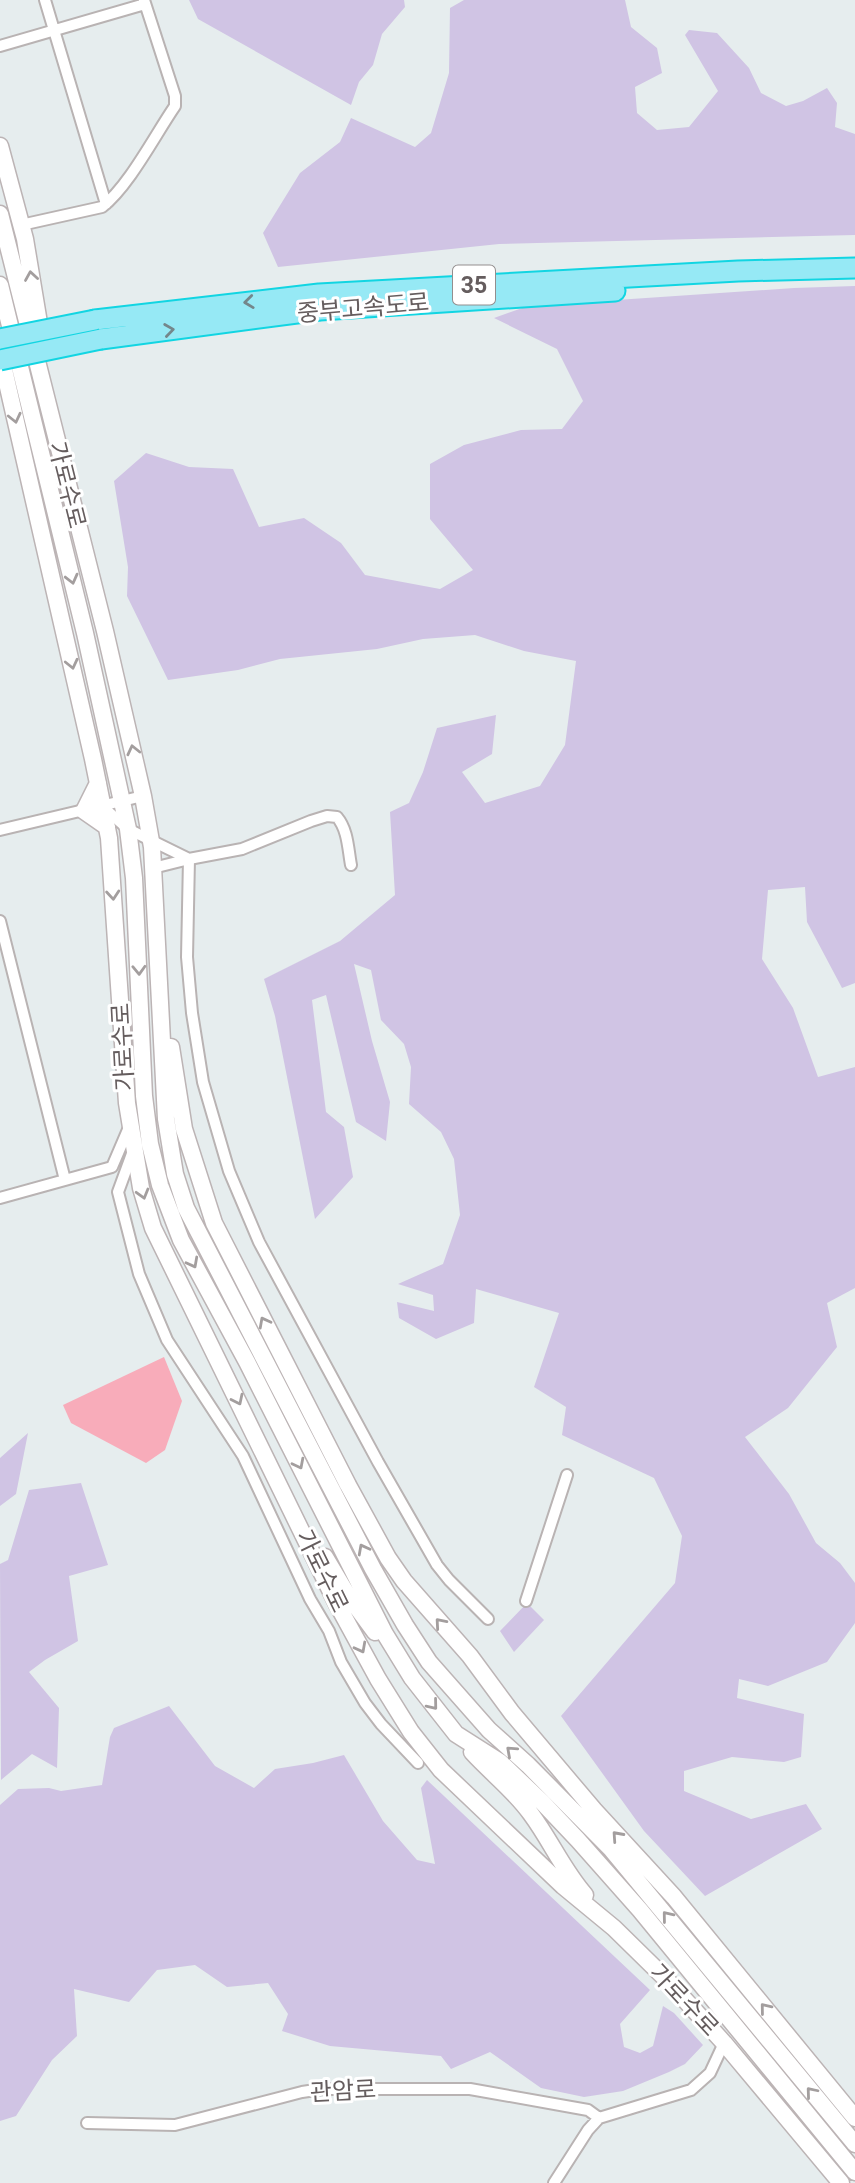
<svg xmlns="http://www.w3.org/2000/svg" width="855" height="2183" viewBox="0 0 855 2183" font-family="Roboto,'Noto Sans KR',sans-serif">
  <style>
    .green { fill: #d0c4e4 }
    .water { fill: #f8acba }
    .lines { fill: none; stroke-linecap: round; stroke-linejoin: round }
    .street-casing { stroke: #b9b3b3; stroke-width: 14 }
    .secondary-casing { stroke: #bcb4b5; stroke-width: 19 }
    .highway-casing { stroke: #12d5e2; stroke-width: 23 }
    .street { stroke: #fff; stroke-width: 10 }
    .secondary { stroke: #fff; stroke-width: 16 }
    .highway { stroke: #96e9f5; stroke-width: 19 }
    .highway-bridge-casing { stroke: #12d5e2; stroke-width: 23; stroke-linecap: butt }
    .highway-bridge { stroke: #96e9f5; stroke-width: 19 }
    .oneway { stroke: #a39e9e }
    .oneway2 { stroke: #74878b }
    .labels { text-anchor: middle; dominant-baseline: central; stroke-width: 6; stroke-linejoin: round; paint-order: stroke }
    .shield { fill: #fff; stroke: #938e8e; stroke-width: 2 }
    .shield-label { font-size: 23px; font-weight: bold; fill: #655d5e }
    .street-label { font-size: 24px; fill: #655d5e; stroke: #fff }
  </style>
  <rect width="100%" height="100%" fill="#e6edee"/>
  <path class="green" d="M189,0H404L405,7L382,34L373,65L359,82L351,105L198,19Z
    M464,0H625L631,27L657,48L662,73L635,87L637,113L657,130L689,127L718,91L685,35L689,30L717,33L749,68L761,93L786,106L803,101L827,88L837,103L835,127L855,134V235L499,244L278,267L263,233L300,173L340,142L351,118L415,147L431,133L449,73L450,8Z
    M855,286V983L842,988L807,922L805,887L768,890L762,959L793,1008L818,1077L855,1067V1288L827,1303L837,1347L788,1408L745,1437L789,1494L816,1543L840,1563L855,1583V1623L827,1662L768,1686L739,1679L737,1698L804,1714L801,1757L784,1762L732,1757L684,1771V1791L751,1819L806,1804L822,1829L705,1896L644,1831L561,1716L675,1583L682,1536L654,1478L562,1435L566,1407L534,1387L559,1313L476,1289L474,1323L436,1339L399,1318L397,1302L434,1311L433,1295L398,1284L443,1264L460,1215L454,1159L441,1132L409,1104L411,1067L404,1044L381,1020L371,970L354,964L372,1041L390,1102L386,1141L356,1122L326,995L312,1000L326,1112L344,1127L353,1177L315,1219L275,1016L264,979L340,941L395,895L390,812L409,803L423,772L437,728L496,715L492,754L462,772L485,803L540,786L565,745L576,661L524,651L475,635L423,639L377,649L280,659L238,670L168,680L127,596L128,567L114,481L146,453L189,467L233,469L259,527L304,518L341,543L365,575L440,589L473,570L430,519V464L464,445L521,430L562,429L583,401L557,349L494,318L528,306L794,288Z
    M28,1433L16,1494L0,1506V1458Z
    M81,1483L108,1565L69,1576L78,1641L45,1660L29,1672L59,1708L57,1768L32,1754L1,1780L0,1564L8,1560L29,1490Z
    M527,1603L544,1620L514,1652L500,1631Z
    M169,1706L215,1766L254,1788L275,1769L313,1763L344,1755L383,1821L417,1860L435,1864L421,1788L427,1780L650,1990L620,2024L624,2047L640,2053L653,2046L663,2006L674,2013L703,2045L685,2064L669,2072L623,2091L584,2097L541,2088L490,2052L451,2069L441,2056L330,2046L282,2031L288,2014L268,1983L227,1987L195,1965L157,1970L129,2002L74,1989L77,2036L52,2060L16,2116L0,2121V1805L18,1789L49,1788L61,1791L102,1785L110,1737L114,1728Z"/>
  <path class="water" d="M164,1357L182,1401L165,1450L146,1463L71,1423L63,1405Z"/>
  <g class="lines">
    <defs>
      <path id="street" d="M45,0L106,204
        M0,46L145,4
        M21,225L102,207C129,186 155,135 175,106V96L144,0
        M103,807L128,829L189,859L242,849L311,821L327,816L337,817C348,830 348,849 351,865
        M0,830L143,796
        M153,868L189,859L187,957L192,1013L203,1082L229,1171L259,1242L378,1462L437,1565L449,1580L488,1619
        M0,921L65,1180
        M133,1151L118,1192L139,1274L167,1340L243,1456L310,1599L329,1631L341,1662L365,1703L381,1724L418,1763
        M0,1198L112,1167L130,1125
        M526,1601L567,1475
        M87,2123L175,2125L302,2092L322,2089H470L588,2110L599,2118
        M554,2183L588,2130L599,2118L691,2090L710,2073L724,2043"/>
      <path id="secondary" d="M0,146L25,239L42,341
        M0,214L105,631L143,796L152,847L166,1119L175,1174L186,1208L373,1569L405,1625L429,1662L489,1730L528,1765L611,1849L855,2144
        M0,285L85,633L128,829L134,878L144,1096L150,1144L160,1185L181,1240L247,1362L385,1634L412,1678L456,1734L500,1762L542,1802L578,1840L640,1910L855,2172
        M0,352L93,759L109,838L127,1103L141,1188L153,1228L337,1604L378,1679L411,1732L441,1770L563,1886L614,1928L667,1980L724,2043L841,2183
        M98,783L84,811L107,827
        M171,1047L184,1129L214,1223L348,1485L388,1558L404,1581L470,1656L512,1713L594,1810L674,1897L855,2118
        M325,1557L347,1594L375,1632
        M472,1752C491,1773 514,1790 531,1814C551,1841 563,1870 585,1895"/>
      <path id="highway" d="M95,320L319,294L738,271L855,268
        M101,339L320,310L615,291"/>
    </defs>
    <use href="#street" class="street-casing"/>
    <use href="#secondary" class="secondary-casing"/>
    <use href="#highway" class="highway-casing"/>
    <use href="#street" class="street"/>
    <use href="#secondary" class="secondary"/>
    <use href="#highway" class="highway"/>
    <defs>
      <path id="highway-bridge" d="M0,339L95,320
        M0,360L101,339"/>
    </defs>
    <use href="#highway-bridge" class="highway-bridge-casing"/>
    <use href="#highway-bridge" class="highway-bridge"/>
  </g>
  <defs><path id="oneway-chevron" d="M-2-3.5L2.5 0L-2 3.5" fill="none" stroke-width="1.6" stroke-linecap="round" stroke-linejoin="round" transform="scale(1.75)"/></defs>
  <g class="oneway">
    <use href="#oneway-chevron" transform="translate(31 276) rotate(-99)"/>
    <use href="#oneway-chevron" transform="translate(15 418) rotate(77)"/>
    <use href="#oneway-chevron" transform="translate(72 579) rotate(76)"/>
    <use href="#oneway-chevron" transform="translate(72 664) rotate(77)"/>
    <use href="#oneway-chevron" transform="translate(133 750) rotate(-103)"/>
    <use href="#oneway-chevron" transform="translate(113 895) rotate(85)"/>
    <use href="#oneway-chevron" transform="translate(139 970) rotate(88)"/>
    <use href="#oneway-chevron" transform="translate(143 1194) rotate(74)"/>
    <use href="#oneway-chevron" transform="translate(193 1263) rotate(62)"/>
    <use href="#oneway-chevron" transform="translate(264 1322) rotate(-118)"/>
    <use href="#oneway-chevron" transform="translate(238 1400) rotate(64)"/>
    <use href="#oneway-chevron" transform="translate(299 1464) rotate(63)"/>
    <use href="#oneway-chevron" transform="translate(363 1549) rotate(-118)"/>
    <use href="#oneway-chevron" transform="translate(440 1623) rotate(-131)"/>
    <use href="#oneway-chevron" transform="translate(361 1648) rotate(62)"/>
    <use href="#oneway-chevron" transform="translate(433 1705) rotate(51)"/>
    <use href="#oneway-chevron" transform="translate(511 1751) rotate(-138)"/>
    <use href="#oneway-chevron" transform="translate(617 1836) rotate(-132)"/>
    <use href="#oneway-chevron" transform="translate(667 1916) rotate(-129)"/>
    <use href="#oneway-chevron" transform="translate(765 2008) rotate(-129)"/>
    <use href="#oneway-chevron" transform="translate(811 2092) rotate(-130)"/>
  </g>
  <g class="oneway2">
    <use href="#oneway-chevron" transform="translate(249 302) rotate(173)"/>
    <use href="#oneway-chevron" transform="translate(169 330) rotate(-8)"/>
  </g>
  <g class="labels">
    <rect class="shield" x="453" y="265.5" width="42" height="39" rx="5"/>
    <g class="shield-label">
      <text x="474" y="285">35</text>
    </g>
    <g class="street-label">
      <text transform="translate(363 308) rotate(-5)">중부고속도로</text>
      <text transform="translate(67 485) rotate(76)">가로수로</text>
      <text transform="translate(123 1047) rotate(-93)">가로수로</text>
      <text transform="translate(322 1571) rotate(64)">가로수로</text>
      <text transform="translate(684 2000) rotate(47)">가로수로</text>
      <text transform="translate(343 2091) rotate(-3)">관암로</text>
    </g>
  </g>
</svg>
